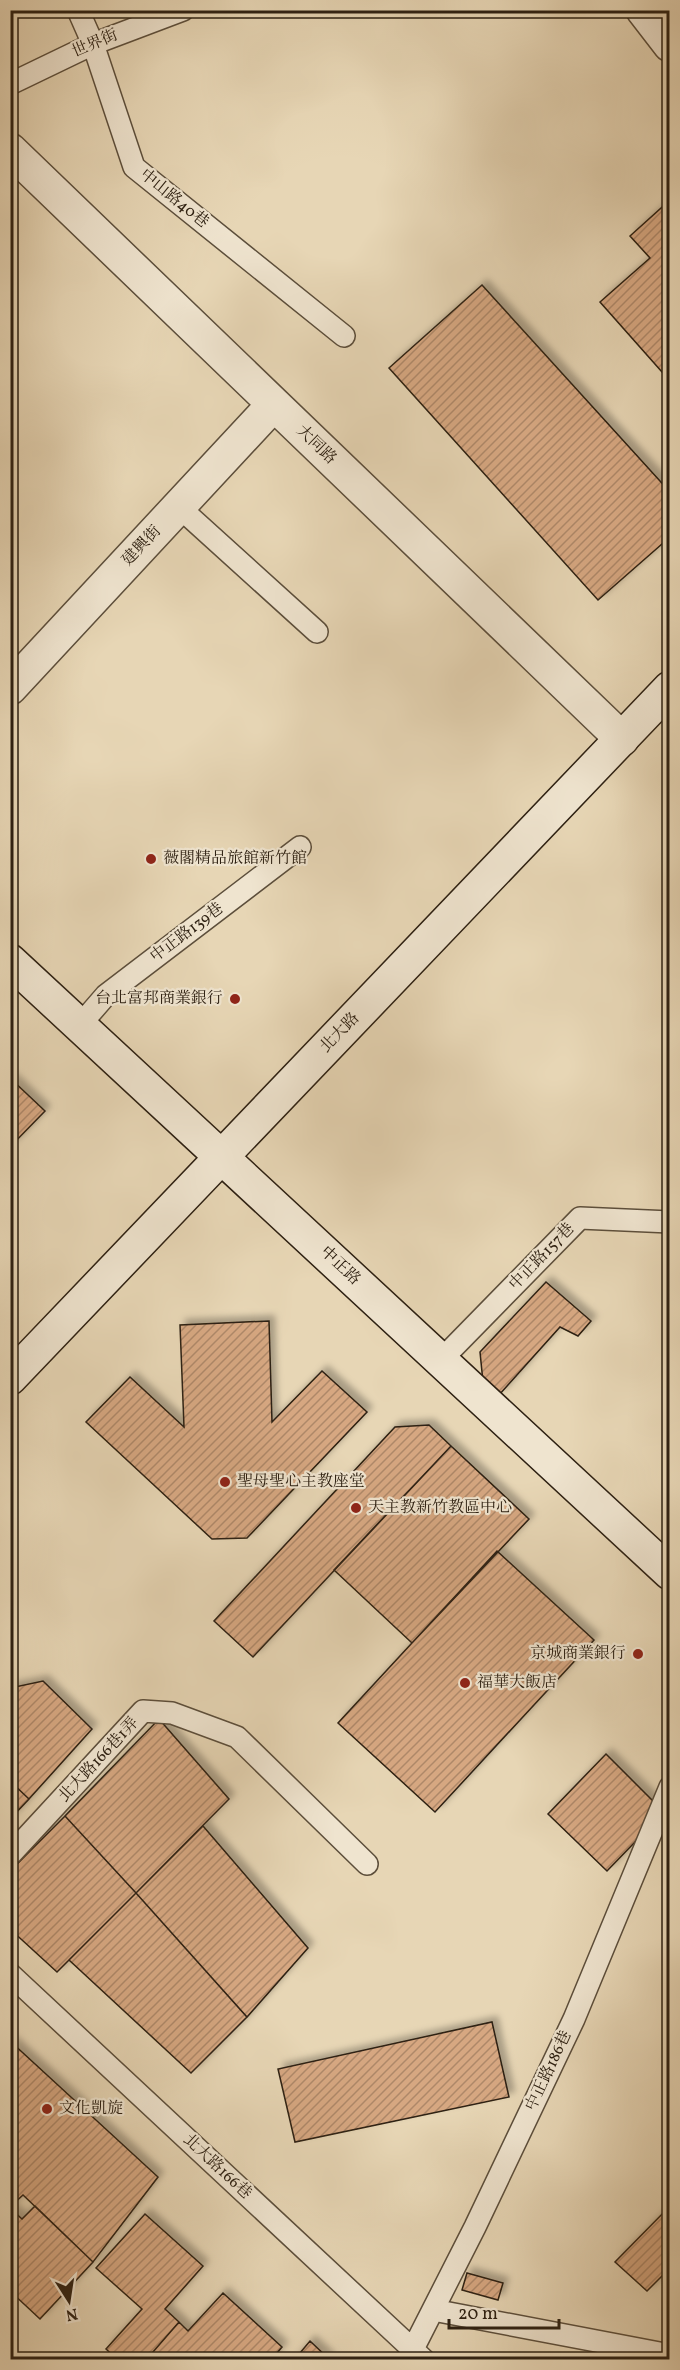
<svg xmlns="http://www.w3.org/2000/svg" width="680" height="2370" viewBox="0 0 680 2370" font-family="Vollkorn,'Noto Serif TC',serif">
  <style>
    .building { fill: url(#building-hatch); stroke: #2d2012; stroke-width: 1.5; filter: url(#shadow) }
    .lines { fill: none; stroke-linecap: round; stroke-linejoin: round }
    .lane-casing { stroke: #5c4e3b; stroke-width: 24 }
    .street-casing { stroke: #5c4e3b; stroke-width: 36 }
    .secondary-casing { stroke: #2d2012; stroke-width: 36 }
    .lane { stroke: #efe4cf; stroke-width: 21 }
    .street { stroke: #efe4cf; stroke-width: 33 }
    .secondary { stroke: #efe4cf; stroke-width: 33 }
    .poi-dot { fill: #8f2418; stroke: #efe4cf; stroke-width: 2 }
    .labels { text-anchor: middle; dominant-baseline: central; stroke-width: 4.5; stroke-linejoin: round; paint-order: stroke }
    .street-label { font-size: 16px; fill: #2d2012; stroke: #efe4cf }
    .poi-label { font-size: 16px; fill: #2d2012; stroke: #efe4cf; text-anchor: start }
  </style>
  <defs>
    <pattern id="building-hatch" width="6" height="6" patternUnits="userSpaceOnUse" patternTransform="scale(1.5)"><rect width="6" height="6" fill="#d6a781"/><path d="M-1 1l2-2M0 6l6-6M5 7l2-2" fill="none" stroke="#ae8868"/></pattern>
    <filter id="shadow"><feDropShadow dx="5.5" dy="-5.5" stdDeviation="3" flood-color="#0004"/></filter>
  </defs>
  <rect width="100%" height="100%" fill="#e7d6b5"/>
  <filter id="stains"><feTurbulence type="fractalNoise" baseFrequency=".00333" numOctaves="4"/><feColorMatrix values="0 0 0 0 .2 0 0 0 0 .09 0 0 0 0 .02 0 0 0 .5 -.17"/></filter>
  <radialGradient id="worn" r=".72"><stop offset=".6" stop-color="#630" stop-opacity="0"/><stop offset="1" stop-color="#630" stop-opacity=".3"/></radialGradient>
  <path class="building" d="M670,200V381L600,302L650,258L630,236Z
    M482,285L670,492V537L598,600L389,368Z
    M10,1078L45,1111L10,1147Z
    M546,1282L591,1321L578,1336L560,1327L499,1395L483,1382L480,1352Z
    M269,1321L272,1422L322,1371L367,1412L247,1538L212,1539L86,1422L130,1377L184,1427L180,1325Z
    M429,1425L451,1446L253,1657L214,1621L395,1427Z
    M451,1446L529,1519L412,1643L334,1570Z
    M497,1551L594,1640L435,1812L338,1723Z
    M43,1681L92,1729L29,1799L10,1781V1688Z
    M159,1719L229,1799L136,1893L65,1816Z
    M606,1754L664,1812L607,1871L548,1814Z
    M10,1781L29,1799L10,1819Z
    M65,1816L136,1893L57,1972L10,1929V1871Z
    M203,1826L308,1948L247,2017L136,1893Z
    M136,1893L247,2017L191,2073L69,1960Z
    M492,2022L509,2097L295,2142L278,2069Z
    M10,2041L158,2177L93,2262L23,2195L10,2207Z
    M35,2206L93,2262L40,2319L10,2291V2208L22,2219Z
    M670,2206V2268L647,2291L615,2262Z
    M145,2214L203,2266L165,2309L179,2322L146,2360H118L106,2349L142,2309L96,2268Z
    M467,2273L503,2283L498,2300L462,2290Z
    M223,2293L282,2347L271,2360H146L179,2322L188,2331Z
    M310,2341L330,2360H294Z"/>
  <g class="lines">
    <defs>
      <path id="lane" d="M78,10L93,44L134,167L344,336
        M10,84L93,44L183,10
        M179,507L317,632
        M80,1025L106,995L300,847
        M441,1360L580,1218L670,1222
        M10,1855L143,1711L172,1713L237,1737L367,1864
        M10,1974L424,2360
        M433,2310L670,2355
        M413,2349L475,2227L574,2019L670,1787"/>
      <path id="street" d="M643,10L670,45
        M10,150L622,739
        M10,688L274,404"/>
      <path id="secondary" d="M10,961L670,1573
        M10,1378L670,688"/>
    </defs>
    <use href="#lane" class="lane-casing"/>
    <use href="#street" class="street-casing"/>
    <use href="#secondary" class="secondary-casing"/>
    <use href="#lane" class="lane"/>
    <use href="#street" class="street"/>
    <use href="#secondary" class="secondary"/>
  </g>
  <g class="poi-dot">
    <circle cx="151" cy="859" r="6"/>
    <circle cx="235" cy="999" r="6"/>
    <circle cx="225" cy="1482" r="6"/>
    <circle cx="356" cy="1508" r="6"/>
    <circle cx="638" cy="1654" r="6"/>
    <circle cx="465" cy="1683" r="6"/>
    <circle cx="47" cy="2109" r="6"/>
  </g>
  <g class="labels">
    <g class="street-label">
      <text transform="translate(95 44) rotate(-23)">世界街</text>
      <text transform="translate(174 199) rotate(39)">中山路40巷</text>
      <text transform="translate(316 445) rotate(44)">大同路</text>
      <text transform="translate(142 546) rotate(-47)">建興街</text>
      <text transform="translate(187 933) rotate(-37)">中正路139巷</text>
      <text transform="translate(340 1033) rotate(-46)">北大路</text>
      <text transform="translate(542 1257) rotate(-46)">中正路157巷</text>
      <text transform="translate(340 1266) rotate(43)">中正路</text>
      <text transform="translate(99 1760) rotate(-47)">北大路166巷1弄</text>
      <text transform="translate(549 2071) rotate(-65)">中正路186巷</text>
      <text transform="translate(217 2167) rotate(43)">北大路166巷</text>
    </g>
    <g class="poi-label">
      <text x="163" y="859">薇閣精品旅館新竹館</text>
      <text x="223" y="999" text-anchor="end">台北富邦商業銀行</text>
      <text x="237" y="1482">聖母聖心主教座堂</text>
      <text x="368" y="1508">天主教新竹教區中心</text>
      <text x="626" y="1654" text-anchor="end">京城商業銀行</text>
      <text x="477" y="1683">福華大飯店</text>
      <text x="59" y="2109">文化凱旋</text>
    </g>
  </g>
  <rect width="680" height="2370" fill="none" stroke="#e7d6b5" stroke-width="36"/>
  <rect x="12" y="12" width="656" height="2346" fill="none" stroke="#2d2012" stroke-width="3"/>
  <rect x="18" y="18" width="644" height="2334" fill="none" stroke="#2d2012" stroke-width="1.5"/>
  <g transform="translate(69 2301) rotate(168)" stroke="#efe4cf" stroke-width="4.5" paint-order="stroke">
  <path d="M0-4.5L10 22L0 15L-10 22Z" fill="#2d2012"/>
  <text y="-9" font-size="16" font-weight="bold" text-anchor="middle" fill="#2d2012">N</text>
  </g>
  <path d="M449 2319v9h110v-9" fill="none" stroke="#2d2012" stroke-width="3"/>
  <text x="458" y="2319" font-size="18" fill="#2d2012" stroke="#efe4cf" stroke-width="4.5" paint-order="stroke">20 m</text>
  <rect width="100%" height="100%" filter="url(#stains)"/>
  <rect width="100%" height="100%" fill="url(#worn)"/>
</svg>
